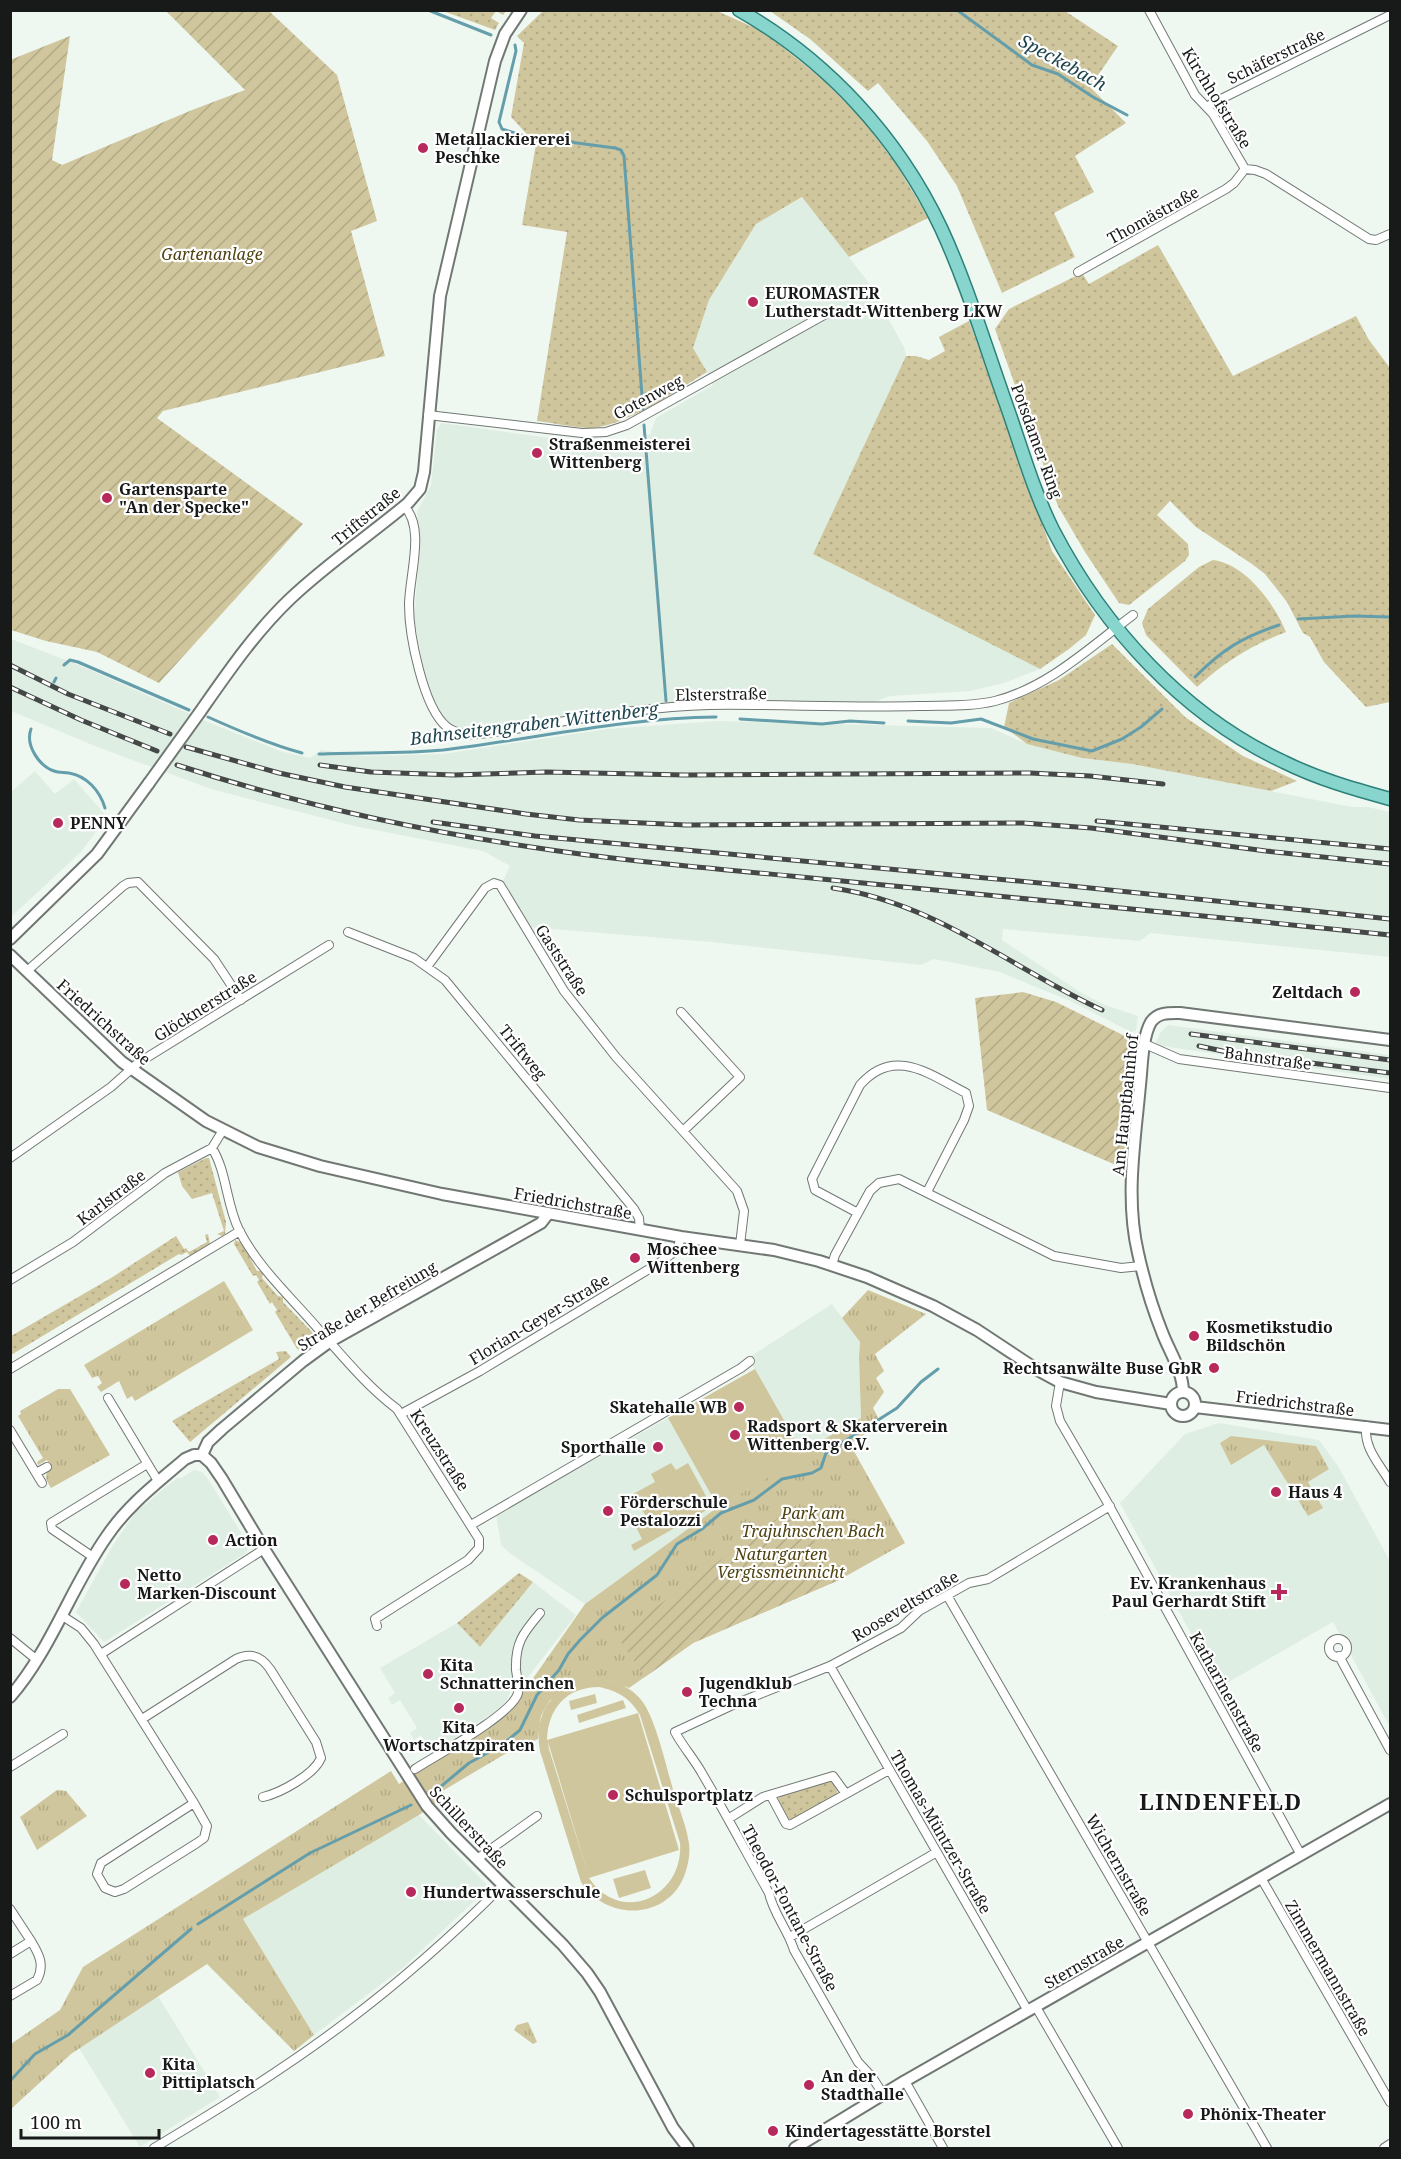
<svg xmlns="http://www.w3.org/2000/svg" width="1401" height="2159" viewBox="0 0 1401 2159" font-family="'Noto Serif',serif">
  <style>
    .built { fill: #dfeee3 }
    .grass { fill: url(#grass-dots) }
    .park { fill: url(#park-tufts) }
    .garden { fill: url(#garden-furrows) }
    .pitch { fill: #d0c69d; fill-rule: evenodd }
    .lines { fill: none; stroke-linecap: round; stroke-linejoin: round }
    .stream { stroke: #659eab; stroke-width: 3 }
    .minor-casing { stroke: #717873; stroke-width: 10 }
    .tertiary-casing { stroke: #717873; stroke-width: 14 }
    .secondary-casing { stroke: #717873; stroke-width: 14 }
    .primary-casing { stroke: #2c8179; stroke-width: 15 }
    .minor { stroke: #fff; stroke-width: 8 }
    .tertiary { stroke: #fff; stroke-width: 10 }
    .secondary { stroke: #fff; stroke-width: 10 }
    .primary { stroke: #88d5ce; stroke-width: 12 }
    .rail-casing { stroke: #444846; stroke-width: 5 }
    .rail { stroke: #fff; stroke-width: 3; stroke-dasharray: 9; stroke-linecap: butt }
    .secondary-bridge-casing { stroke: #717873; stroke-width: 14; stroke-linecap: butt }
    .secondary-bridge { stroke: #fff; stroke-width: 10 }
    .poi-dot { fill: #b7295b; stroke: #fff; stroke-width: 2 }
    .labels { text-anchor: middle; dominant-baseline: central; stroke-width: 4.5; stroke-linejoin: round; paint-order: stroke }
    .street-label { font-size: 16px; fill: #171a18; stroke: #fff }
    .poi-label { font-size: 16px; font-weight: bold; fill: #171a18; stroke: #fff; text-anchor: start }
    .park-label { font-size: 16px; font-style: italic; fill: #4e4210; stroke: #fff }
    .water-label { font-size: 18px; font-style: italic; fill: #1f454e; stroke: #fff }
    .district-label { font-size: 22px; font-weight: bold; letter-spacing: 1.5px; fill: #171a18; stroke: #fff }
  </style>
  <defs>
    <pattern id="grass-dots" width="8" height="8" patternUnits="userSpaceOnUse" patternTransform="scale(1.5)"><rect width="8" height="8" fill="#d0c69d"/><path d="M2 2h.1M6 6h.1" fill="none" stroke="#b2aa86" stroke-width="1.8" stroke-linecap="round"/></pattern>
    <pattern id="park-tufts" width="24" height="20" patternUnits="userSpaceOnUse" patternTransform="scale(1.5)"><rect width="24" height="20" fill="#d0c69d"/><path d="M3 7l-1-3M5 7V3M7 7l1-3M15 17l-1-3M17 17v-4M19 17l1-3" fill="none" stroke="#b2aa86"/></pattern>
    <pattern id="garden-furrows" width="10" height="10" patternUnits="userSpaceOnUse" patternTransform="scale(1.5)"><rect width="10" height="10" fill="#d0c69d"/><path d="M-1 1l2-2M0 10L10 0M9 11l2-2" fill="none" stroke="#b2aa86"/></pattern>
  </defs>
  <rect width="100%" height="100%" fill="#eff7f1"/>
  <path class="built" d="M803,197L868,282L904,347L906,356L813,554L1040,669L1004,683L970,691L890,696L871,703L706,700L652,704L488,729L466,731L446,722L433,704L423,666L414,618L420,545L417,512L431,485L437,429L442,423L572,441L594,447L619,450L650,434L656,418L713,385L693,348L709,300L756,224Z
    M11,639L74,663L215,725L280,751L310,758L321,750L365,756L443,754L607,729L717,721L991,728L1027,744L1082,758L1132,764L1352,807H1368L1390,812V957L1150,933L1140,941L1003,929L1002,940L1080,992L1105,1005L1138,1016L1136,1031L1131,1032L1070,1001L1000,972L934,959L921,965L711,942L528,927L503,881L510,866L483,851L354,826L211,789L95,746L11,711Z
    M35,771L55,794L74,779L107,817L81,852L11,917V792Z
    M1168,1025L1390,1055V1079L1155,1045L1160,1033Z
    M832,1304L860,1342L859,1357L861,1418L802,1452L748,1358Z
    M668,1418L718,1507L585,1604L512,1555L501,1545L496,1515Z
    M1219,1423L1319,1440L1338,1466L1390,1561V1727L1333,1622L1220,1687L1120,1503L1185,1434Z
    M194,1470L202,1472L208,1479L247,1542L248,1547L246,1553L104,1642L76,1612L113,1545L136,1512L177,1478H181Z
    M533,1582L576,1615L522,1685H513L507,1700L497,1710L432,1753L421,1735L414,1740L410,1733L417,1728L400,1700L392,1705L388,1698L395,1693L380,1668L457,1623L480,1647Z
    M419,1815L487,1885L484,1892L404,1967L314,2035L243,1919Z
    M158,1996L220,2097L140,2147L79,2048Z"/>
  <path class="grass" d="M544,10L717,11L753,27L775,41L821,78L863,120L898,167L928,218L849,257L802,197L756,224L709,300L693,348L707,372C677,390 622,429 588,428C571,427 554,423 537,421L567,232L522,225L536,144L511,117L524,43L517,36Z
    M443,11H506L503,15L496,11L491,18L499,23L495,30Z
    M770,11H1065L1118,46L1090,87L1126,123L1075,156L1094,192L1054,213L1075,257L1002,293L957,186L927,141L878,83L868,91L810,39Z
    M1158,245L1233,376L1356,316L1369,340L1390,368V702L1366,707L1324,662L1310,637L1303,633L1287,602L1265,574L1252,564L1196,527L1170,501L1157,515L1188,544L1189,555L1185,561L1129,605L1119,603L1085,552L1058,506L995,329L1009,309L1082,273L1089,284Z
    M969,321L1052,551L1095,615L1086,635L1069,649L1040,669L813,554L906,356H916L929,360L945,351L939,337Z
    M1213,560C1246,564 1275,605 1286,632C1250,646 1226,661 1197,687L1146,635L1142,623L1148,609L1199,567Z
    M1112,644L1185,717L1243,756L1297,781L1271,791L1132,764L1082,758L1027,744L1004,727L1009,703L1059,680Z
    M206,1158H209L226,1222L225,1234L222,1236L217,1234L224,1231L212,1193L192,1199L182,1186L178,1172Z
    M208,1234L210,1244L190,1256L187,1252L181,1255L179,1254L11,1355V1336L111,1278L176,1236L184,1249L186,1248L189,1252L207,1242L205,1235Z
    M235,1240L242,1243L257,1271H261L263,1274L262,1278L278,1296L283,1297V1302L313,1333L312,1341L300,1350L297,1349L275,1312L277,1310L272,1302L270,1304L257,1282L259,1280L256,1275L253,1276L234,1244Z
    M286,1351L291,1357L190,1442L172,1421L279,1359L276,1352Z
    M519,1573L533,1582L480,1647L457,1623Z
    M827,1781L833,1783L837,1791V1796L791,1820L785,1817L777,1802L780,1795Z"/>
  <path class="park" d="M224,1281L253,1330L135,1401L132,1396L127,1399L119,1381L101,1392L97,1387L102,1383L98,1376L92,1378L84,1365Z
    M868,1290L926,1314L875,1354L884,1371L876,1378L884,1392L873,1408L881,1423L850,1444L905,1543L839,1580L693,1643L629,1688L610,1681L590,1678L550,1700L541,1716L538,1739L505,1754L434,1796L437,1802L419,1815L243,1919L314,2035L294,2051L207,1964L71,2054L11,2109V2044L60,2010L83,1967L391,1771L399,1784L506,1714L527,1687L585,1604L718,1507L791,1463L802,1452L861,1418L859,1357L860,1342L842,1318Z
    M58,1389H70L110,1455L51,1488C46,1480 43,1475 51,1468L47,1460L38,1465L37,1462L43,1458L18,1416L21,1414L20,1411Z
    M1231,1436L1316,1446L1329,1469L1308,1482L1323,1508L1308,1516L1264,1445L1231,1465L1220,1443Z
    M57,1790L66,1791L87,1816L37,1850L20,1817Z
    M528,2022L537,2042L533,2044L514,2030L517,2025Z"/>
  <path class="garden" d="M166,11H269L337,75L377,221L351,231L385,356L163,411L157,418L303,524L159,683L97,652L46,641L11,630L10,60L70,36L52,160L62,165L192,110L245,90Z
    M1023,992L1056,1002L1135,1041L1123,1168L987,1110L975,998Z
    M794,1506L799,1515L797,1528L801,1530H808L839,1580L693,1643L645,1677L617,1636Z"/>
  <path class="pitch" d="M755,1369L802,1452L792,1463L718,1507L668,1418Z
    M671,1463L676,1470L688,1463L712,1507L634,1551L631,1545L642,1539L636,1527L648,1520L633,1494L655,1482L651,1474Z
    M590,1678C610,1679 630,1685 642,1701C657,1721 667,1771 675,1796C680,1811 687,1828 689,1844C690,1852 689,1859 687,1867C675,1919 609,1925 581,1882L540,1751C533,1714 553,1685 590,1678ZM599,1687C618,1691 630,1698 640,1715L680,1843C684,1897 621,1926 589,1878L679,1850L638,1713L547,1740C548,1708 567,1687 599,1687ZM548,1742L589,1877L549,1749Z
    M595,1694L597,1703L571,1710L569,1701Z
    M623,1700L626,1708L579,1723L577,1715Z
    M645,1870L651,1888L619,1898L613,1879Z"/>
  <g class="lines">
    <path class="stream" d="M428,10L491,35
      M957,10L1032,65L1058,74L1093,97L1127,115
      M515,45L516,51L499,122L502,129L524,136L615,148L621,150L624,156L643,409
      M644,425L666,701
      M1298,619L1354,616L1390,617
      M64,665L70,660L78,662L189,710
      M1195,677C1223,649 1241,638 1279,625
      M54,682L56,678
      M208,717C239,731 269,744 302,753
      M740,719L822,724L850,721L884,723
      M908,721L951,723L981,719L1033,739L1092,751L1122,739L1141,727L1162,709
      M31,729C25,745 39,766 54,771C59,773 64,772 69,773C87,776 100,791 105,808
      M319,754C360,752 402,754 443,750C534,739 624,718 716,717
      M433,1793L469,1763L502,1745L520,1730L537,1695L559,1670L568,1654L580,1640L602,1618L657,1575L677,1544L702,1529L721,1513L754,1500L782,1479L812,1473L821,1468L826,1453L897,1408L921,1382L938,1369
      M198,1924L310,1853L411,1805
      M10,2081L35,2054L68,2035L191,1929"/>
    <defs>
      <path id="minor" d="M1149,10L1195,95L1213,114L1245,169
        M1207,107L1213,103L1390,15
        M1245,169L1255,170L1266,174L1369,239L1376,240L1390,234
        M1078,272L1226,189L1234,183L1245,169
        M428,415L582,433L606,432L627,425L826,314
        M404,506C426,528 409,576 409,605C409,634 423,708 447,727C459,736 474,735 487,733C560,723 635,707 709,705C778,704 848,708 918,706C943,705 971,707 995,701C1049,687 1090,647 1133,615
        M348,932L414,958L445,980L634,1209L639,1218L640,1230
        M427,967L485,888L494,883L500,885L564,991L616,1057L737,1191L744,1211L740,1245
        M27,971L123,886L128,883L138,882L214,959L241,1000
        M681,1012L740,1077L683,1131
        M1145,1044L1179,1059L1390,1088
        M212,1148C227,1172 226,1204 239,1230C259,1269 292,1298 320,1331C345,1359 367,1386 397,1409L479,1539V1548L468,1560L375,1619L377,1626
        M10,1158L111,1087L138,1063L329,945
        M858,1213L815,1190L812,1179L860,1085C894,1046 929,1074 966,1093L969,1106L964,1120L927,1192
        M832,1265L835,1255L870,1191L879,1183L899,1179L1054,1256L1121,1268L1141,1266
        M10,1280L73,1242L165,1173L212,1148L223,1130
        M10,1369L240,1231
        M1060,1382L1056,1406L1060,1421L1106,1500L1301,1855
        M108,1398L158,1481
        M401,1414L480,1371L659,1263L677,1250L681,1237
        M1366,1426C1364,1449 1379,1463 1390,1482
        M10,1430L42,1483
        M36,1473L47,1467
        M471,1525L741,1368L750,1361
        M93,1557L52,1529L51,1523L147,1464
        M948,1597L1267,2148
        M61,1615L81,1628L94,1644L194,1803L207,1826L204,1838L197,1843L124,1889L115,1892L105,1888L97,1874L101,1863L194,1803
        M10,1638L37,1660
        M1329 1648a9 9 0 1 1 18 0a9 9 0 1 1-18 0Z
        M101,1654L264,1549
        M1339,1656L1390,1750
        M830,1666L1028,2011
        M142,1719L236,1659C251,1652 261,1656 270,1669L316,1742L321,1758C314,1775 280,1793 263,1797
        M10,1767L63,1734
        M415,1769C435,1756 513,1714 518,1693C519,1686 517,1677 516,1670C515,1643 523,1633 540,1613
        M771,1796L786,1824L790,1825L889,1770
        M728,1819L763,1797L833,1776L846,1794
        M477,1859L537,1816
        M1261,1878L1390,2102
        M10,1909L31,1941
        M790,1937L937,1852
        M10,1954L31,1941C39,1954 45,1965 37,1980L10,1996
        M1036,2007L1118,2148
        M905,2081L943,2148
        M883,2094L872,2077L858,2062L794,1950C788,1930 773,1913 769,1893C747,1854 726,1814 703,1775C695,1760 683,1747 675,1732L735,1704L830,1666L901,1628L919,1611L969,1583L988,1579L1110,1506
        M154,2148C219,2109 284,2069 345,2023C401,1981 453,1935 503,1885
        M1384,2148L1390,2144"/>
      <path id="tertiary" d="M10,955L122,1062L206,1121L258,1147L320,1166L442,1194L681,1237L774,1250L819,1261L867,1277L933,1306L977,1330L1036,1369L1060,1382L1096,1392L1171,1404
        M1171 1404a12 12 0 1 1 24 0a12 12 0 1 1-24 0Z
        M1183,1392C1183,1371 1169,1351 1162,1332C1152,1307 1144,1280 1138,1253C1125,1198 1135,1141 1140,1085C1142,1068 1142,1037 1151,1022C1158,1012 1169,1013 1180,1013L1390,1040
        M1195,1407L1390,1430
        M202,1455L211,1463L222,1479L264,1549L427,1806L451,1833L563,1945L587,1973L600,1992L673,2128L688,2148
        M202,1455L208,1442L222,1429L303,1361L329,1342L541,1223L548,1214
        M10,1697C51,1650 71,1587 107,1536C128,1505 157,1483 185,1459L194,1455H202
        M795,2148L905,2081L1390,1804"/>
      <path id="secondary" d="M200,712C228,672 256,631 291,598C328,563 370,535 408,503L420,489L424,472L440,296L495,61L505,34L521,10
        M10,939L97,854L149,783"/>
      <path id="primary" d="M739,10C827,60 898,137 941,228C967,284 985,345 1006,404C1021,446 1033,490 1053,530C1104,628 1183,715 1284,762C1318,779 1354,789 1390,799"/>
    </defs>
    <use href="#minor" class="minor-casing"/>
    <use href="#tertiary" class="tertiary-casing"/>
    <use href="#secondary" class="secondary-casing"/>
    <use href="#primary" class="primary-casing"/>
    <use href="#minor" class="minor"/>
    <use href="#tertiary" class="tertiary"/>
    <use href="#secondary" class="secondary"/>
    <use href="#primary" class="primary"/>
    <defs>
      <path id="rail" d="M10,665L68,694L170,734
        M10,687L81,720L157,751
        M186,747L279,773L345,787L526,814L579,820L686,825L1023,823L1091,828L1266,851L1390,864
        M177,765C293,803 411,829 531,847C621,861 711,868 801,877C998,897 1194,914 1390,935
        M320,765L371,772L454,775L546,772L685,775L1030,773L1090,776L1163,784
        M1097,821L1390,849
        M433,822L535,836L1061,885L1390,919
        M833,888C936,903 1011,968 1102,1010
        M1191,1034L1390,1060
        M1199,1046L1232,1053L1390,1073"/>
    </defs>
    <use href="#rail" class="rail-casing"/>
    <use href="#rail" class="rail"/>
    <defs>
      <path id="secondary-bridge" d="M149,783L200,712"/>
    </defs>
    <use href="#secondary-bridge" class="secondary-bridge-casing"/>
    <use href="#secondary-bridge" class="secondary-bridge"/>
  </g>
  <g class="poi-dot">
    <circle cx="423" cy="148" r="6"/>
    <circle cx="753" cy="302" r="6"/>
    <circle cx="537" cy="453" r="6"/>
    <circle cx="107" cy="498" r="6"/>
    <circle cx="58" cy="823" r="6"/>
    <circle cx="1355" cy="992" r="6"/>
    <circle cx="635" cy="1258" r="6"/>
    <circle cx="1194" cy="1336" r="6"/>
    <circle cx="1214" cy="1368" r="6"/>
    <circle cx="739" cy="1407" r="6"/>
    <circle cx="735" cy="1435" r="6"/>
    <circle cx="658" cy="1447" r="6"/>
    <circle cx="1276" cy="1492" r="6"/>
    <circle cx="608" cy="1511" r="6"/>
    <circle cx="213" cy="1540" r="6"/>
    <circle cx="125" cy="1584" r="6"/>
    <path d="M1276 1583h6v6h6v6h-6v6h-6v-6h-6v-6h6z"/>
    <circle cx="428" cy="1674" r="6"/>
    <circle cx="687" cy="1692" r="6"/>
    <circle cx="459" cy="1708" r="6"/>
    <circle cx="613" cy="1795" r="6"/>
    <circle cx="411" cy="1892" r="6"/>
    <circle cx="150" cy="2073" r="6"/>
    <circle cx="809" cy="2085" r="6"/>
    <circle cx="1188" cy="2114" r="6"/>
    <circle cx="773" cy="2131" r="6"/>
  </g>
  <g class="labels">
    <g class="street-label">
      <text transform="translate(1276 56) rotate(-26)">Schäferstraße</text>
      <text transform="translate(1217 98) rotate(58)">Kirchhofstraße</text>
      <text transform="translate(1153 215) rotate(-29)">Thomästraße</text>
      <text transform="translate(648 397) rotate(-28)">Gotenweg</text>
      <text transform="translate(1037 441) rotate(70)">Potsdamer Ring</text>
      <text transform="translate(366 516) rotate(-39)">Triftstraße</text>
      <text transform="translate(721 694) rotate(-1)">Elsterstraße</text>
      <text transform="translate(562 960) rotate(57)">Gaststraße</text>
      <text transform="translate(205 1006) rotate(-32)">Glöcknerstraße</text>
      <text transform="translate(104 1022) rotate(42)">Friedrichstraße</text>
      <text transform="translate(523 1052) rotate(51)">Triftweg</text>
      <text transform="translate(1268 1058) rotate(8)">Bahnstraße</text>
      <text transform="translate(1125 1105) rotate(-84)">Am Hauptbahnhof</text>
      <text transform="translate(111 1197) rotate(-37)">Karlstraße</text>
      <text transform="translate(573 1203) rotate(10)">Friedrichstraße</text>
      <text transform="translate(367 1306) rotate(-31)">Straße der Befreiung</text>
      <text transform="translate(539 1319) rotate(-31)">Florian-Geyer-Straße</text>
      <text transform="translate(1295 1403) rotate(7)">Friedrichstraße</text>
      <text transform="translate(440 1450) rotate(57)">Kreuzstraße</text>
      <text transform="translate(905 1606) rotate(-31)">Rooseveltstraße</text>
      <text transform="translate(1227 1692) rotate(61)">Katharinenstraße</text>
      <text transform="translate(469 1827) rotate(47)">Schillerstraße</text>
      <text transform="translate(941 1832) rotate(60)">Thomas-Müntzer-Straße</text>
      <text transform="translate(1119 1865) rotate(60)">Wichernstraße</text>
      <text transform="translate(790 1908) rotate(62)">Theodor-Fontane-Straße</text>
      <text transform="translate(1084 1962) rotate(-30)">Sternstraße</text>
      <text transform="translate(1328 1968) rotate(60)">Zimmermannstraße</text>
    </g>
    <g class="poi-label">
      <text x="435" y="139">Metallackiererei<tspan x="435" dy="18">Peschke</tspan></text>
      <text x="765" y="293">EUROMASTER<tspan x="765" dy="18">Lutherstadt-Wittenberg LKW</tspan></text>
      <text x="549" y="444">Straßenmeisterei<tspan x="549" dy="18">Wittenberg</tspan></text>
      <text x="119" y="489">Gartensparte<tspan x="119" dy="18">"An der Specke"</tspan></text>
      <text x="70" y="823">PENNY</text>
      <text x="1343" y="992" text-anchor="end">Zeltdach</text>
      <text x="647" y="1249">Moschee<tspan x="647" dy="18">Wittenberg</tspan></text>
      <text x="1206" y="1327">Kosmetikstudio<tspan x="1206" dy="18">Bildschön</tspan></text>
      <text x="1202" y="1368" text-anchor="end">Rechtsanwälte Buse GbR</text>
      <text x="727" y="1407" text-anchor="end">Skatehalle WB</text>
      <text x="747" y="1426">Radsport &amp; Skaterverein<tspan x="747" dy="18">Wittenberg e.V.</tspan></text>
      <text x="646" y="1447" text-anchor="end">Sporthalle</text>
      <text x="1288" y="1492">Haus 4</text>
      <text x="620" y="1502">Förderschule<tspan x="620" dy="18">Pestalozzi</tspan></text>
      <text x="225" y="1540">Action</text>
      <text x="137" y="1575">Netto<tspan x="137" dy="18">Marken-Discount</tspan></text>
      <text x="1266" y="1583" text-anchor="end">Ev. Krankenhaus<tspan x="1266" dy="18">Paul Gerhardt Stift</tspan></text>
      <text x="440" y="1665">Kita<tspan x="440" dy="18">Schnatterinchen</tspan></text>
      <text x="699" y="1683">Jugendklub<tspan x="699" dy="18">Techna</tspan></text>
      <text x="459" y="1727" text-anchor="middle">Kita<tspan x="459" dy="18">Wortschatzpiraten</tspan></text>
      <text x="625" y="1795">Schulsportplatz</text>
      <text x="423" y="1892">Hundertwasserschule</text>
      <text x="162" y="2064">Kita<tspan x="162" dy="18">Pittiplatsch</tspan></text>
      <text x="821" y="2076">An der<tspan x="821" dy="18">Stadthalle</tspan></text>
      <text x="1200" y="2114">Phönix-Theater</text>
      <text x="785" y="2131">Kindertagesstätte Borstel</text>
    </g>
    <g class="park-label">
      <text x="212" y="254">Gartenanlage</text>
      <text x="813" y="1513">Park am<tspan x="813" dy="18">Trajuhnschen Bach</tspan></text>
      <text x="781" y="1554">Naturgarten<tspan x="781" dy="18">Vergissmeinnicht</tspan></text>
    </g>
    <g class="water-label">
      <text transform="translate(1063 62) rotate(29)">Speckebach</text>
      <text transform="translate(534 723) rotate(-7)">Bahnseitengraben Wittenberg</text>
    </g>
    <g class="district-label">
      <text x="1221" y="1801">LINDENFELD</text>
    </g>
  </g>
  <rect width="1401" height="2159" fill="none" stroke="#171a18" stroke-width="24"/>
  <path d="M21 2129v9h138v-9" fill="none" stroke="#171a18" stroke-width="3"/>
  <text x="30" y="2129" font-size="18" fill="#171a18" stroke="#ffffff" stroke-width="4.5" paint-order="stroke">100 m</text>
</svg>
